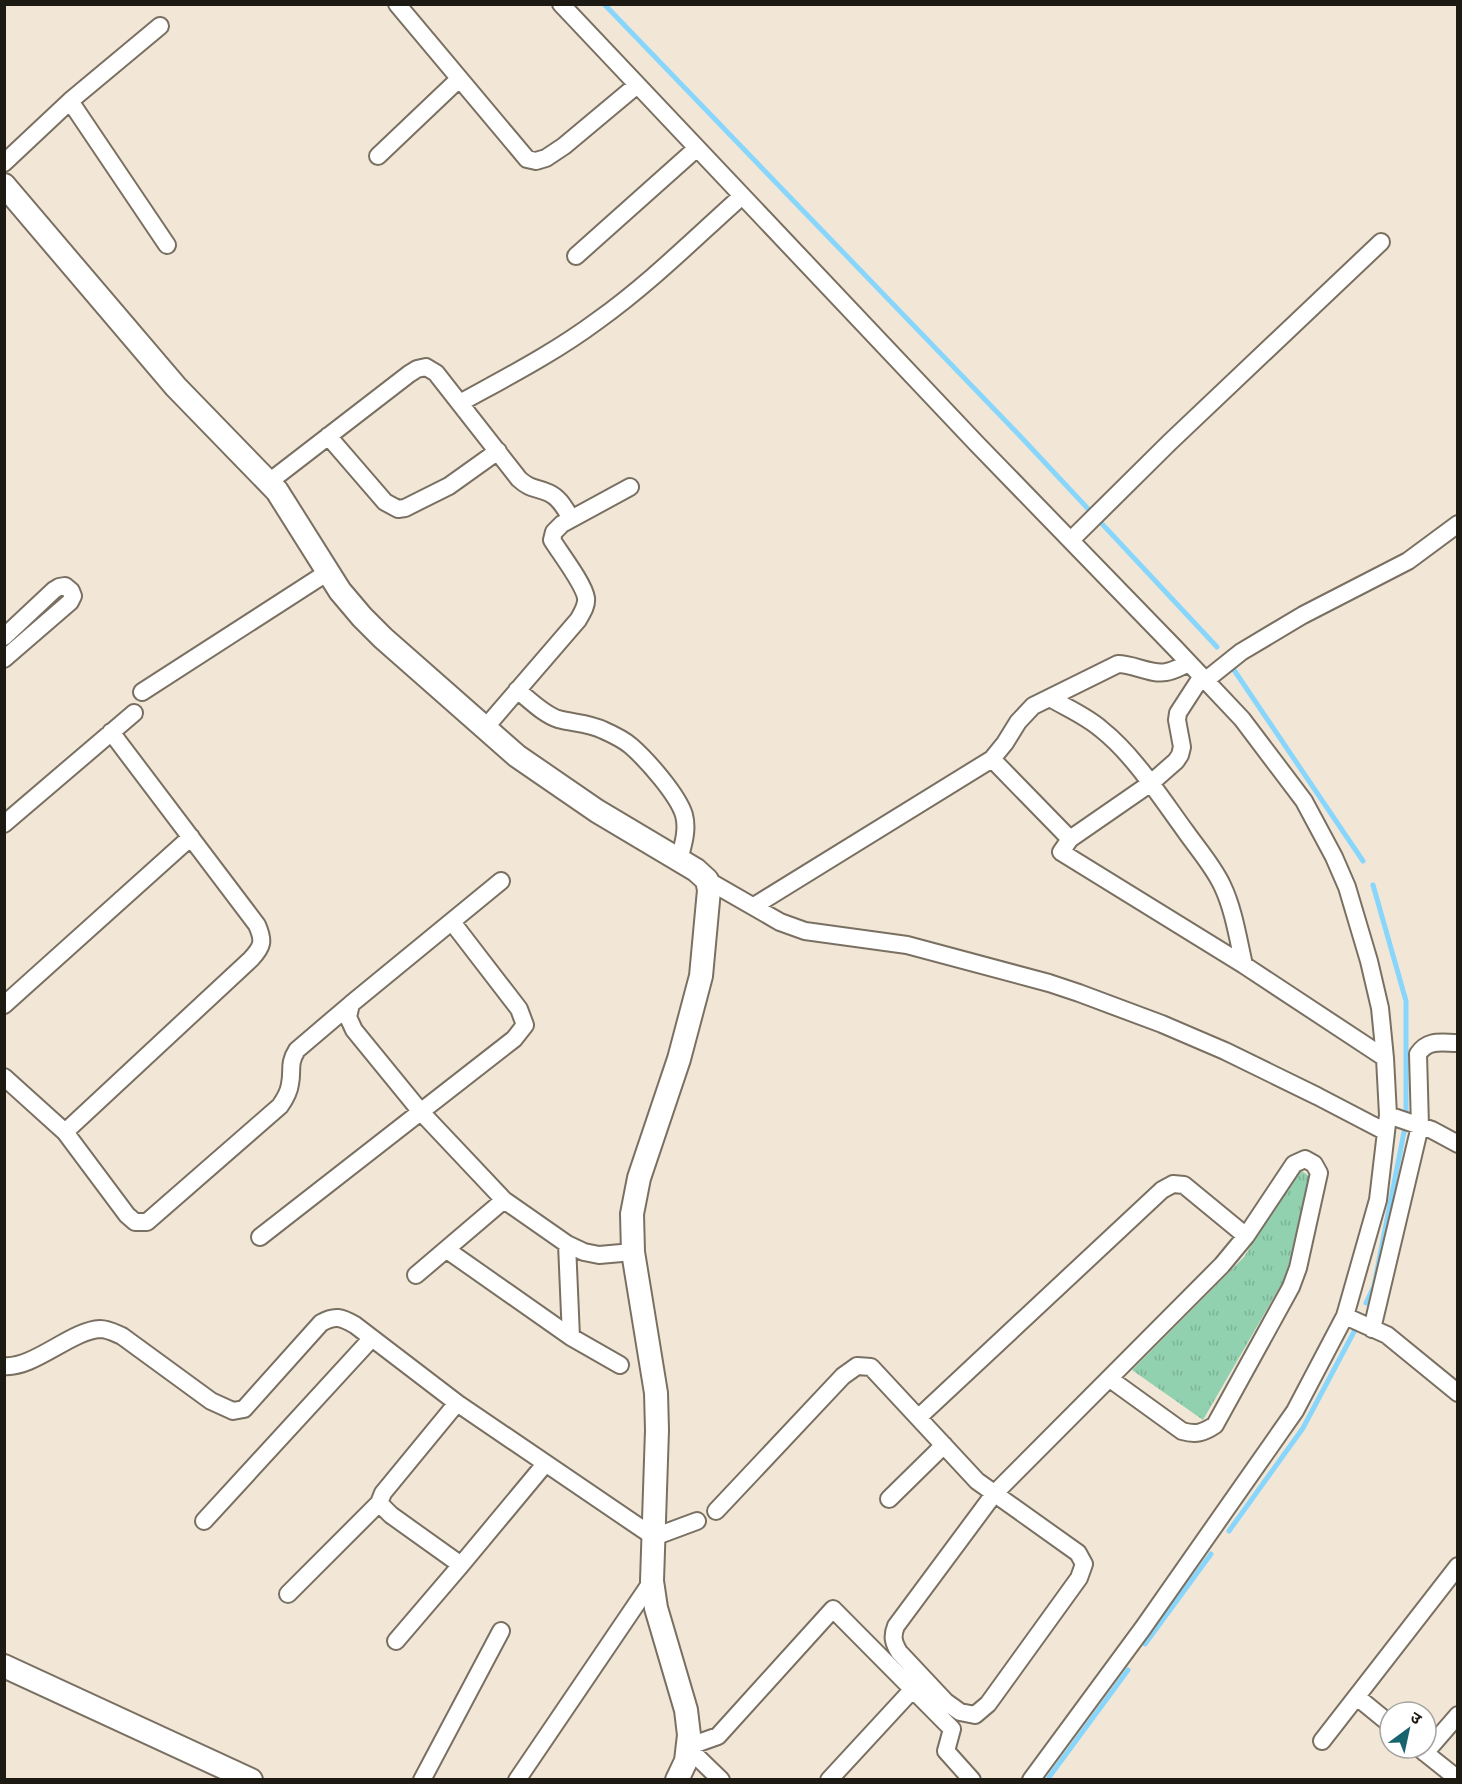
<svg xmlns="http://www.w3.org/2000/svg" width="1462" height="1784" viewBox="0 0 1462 1784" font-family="'IBM Plex Serif','Noto Sans Devanagari',serif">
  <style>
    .grass { fill: url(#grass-tufts) }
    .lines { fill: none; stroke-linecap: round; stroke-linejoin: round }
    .stream { stroke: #89d6fc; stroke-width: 5 }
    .street-casing { stroke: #7a7062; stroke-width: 20 }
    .secondary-casing { stroke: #7a7062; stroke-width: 26 }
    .street { stroke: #fff; stroke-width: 16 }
    .secondary { stroke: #fff; stroke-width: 22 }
  </style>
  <defs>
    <pattern id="grass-tufts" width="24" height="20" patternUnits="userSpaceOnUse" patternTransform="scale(1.5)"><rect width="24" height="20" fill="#91d1b0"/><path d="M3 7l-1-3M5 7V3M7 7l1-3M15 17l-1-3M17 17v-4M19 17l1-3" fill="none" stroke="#7db396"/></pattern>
  </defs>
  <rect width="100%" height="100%" fill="#f2e7d7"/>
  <path class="grass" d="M1299,1169L1312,1178L1285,1278L1203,1420L1132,1370L1244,1257Z"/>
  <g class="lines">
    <path class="stream" d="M604,4L1021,437L1217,647
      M1234,670L1363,861
      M1373,885L1406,1001V1111
      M1366,1303L1374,1286L1404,1132
      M1229,1531L1303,1428L1356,1328
      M1145,1644L1211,1554
      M1047,1780L1128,1670"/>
    <defs>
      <path id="street" d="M397,4L527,159L536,161L546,158L564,146L637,85
        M561,4L976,443L1174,647L1242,719L1304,801L1334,857L1347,887L1369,961L1380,1008L1385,1058L1388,1115L1378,1200L1345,1316L1295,1411L1143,1628L1031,1780
        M70,101L167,245
        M378,156L459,79
        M4,163L70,101L160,26
        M576,256L697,148
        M460,403C507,377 554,353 597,321C649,284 695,238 742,196
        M328,436L385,502L398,509L405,508L449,486L498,451
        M269,482L409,374L417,369L426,367L436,373L519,479C531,490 536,487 549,493C560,498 565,509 571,518
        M1071,540L1170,442L1381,242
        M4,637L54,590L59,587L65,586L71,591L73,596L70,602L4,659
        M1202,676L1178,713L1177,720L1182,747L1180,755L1176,761L1151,783L1070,839L1061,852L1244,965L1385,1058
        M1206,680L1241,652L1303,615L1408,561L1458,524
        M517,690C530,700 543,714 558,719C573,723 589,723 603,730C612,734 623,739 631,746C647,760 678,795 684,815C688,830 683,845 679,860
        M142,692L328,572
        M1050,698C1067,708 1086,716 1101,729C1134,755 1161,798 1186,832C1198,849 1213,866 1222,885C1234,910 1238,939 1244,965
        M485,728L578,620C582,613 587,606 586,598C584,584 560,553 552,540L554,532L562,524L630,487
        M992,759L1070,839
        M4,824L134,713
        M707,880L780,922L805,931L907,945L1049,983L1079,993L1162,1024L1225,1051L1317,1096L1386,1132
        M501,881L351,1004L348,1017L354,1030L421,1112L504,1200L567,1244L584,1252L599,1255L633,1252
        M754,906L992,759L1005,743L1018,722L1033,706L1118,664C1134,664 1151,675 1166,672C1174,671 1182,666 1189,663
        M4,1005L191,837
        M4,1077L65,1132L127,1215L135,1222H147L280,1106C285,1099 289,1092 290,1084C293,1070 288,1064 297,1050L351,1004
        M1388,1115L1432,1130L1458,1144
        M65,1132L251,959C263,946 264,941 257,925L111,732
        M260,1237L514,1039L525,1025L519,1009L452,922
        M567,1244L571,1337
        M447,1250L571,1337L620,1365
        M416,1275L504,1200
        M1345,1316L1387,1335L1458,1393
        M1372,1329L1420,1126L1418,1054C1428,1039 1441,1043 1458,1043
        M4,1366C33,1369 72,1330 100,1329C108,1329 115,1333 122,1336L211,1401L233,1411L244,1409L321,1323C335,1315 341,1317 355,1325L457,1403L654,1537L697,1521
        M457,1403L383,1493L379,1503L391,1515L461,1565
        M919,1417L1162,1190L1173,1184L1184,1185L1246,1236
        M889,1499L944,1445
        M716,1511L843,1376L857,1366L871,1367L977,1481L1078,1553L1084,1564L1079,1578L988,1704L975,1715L960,1712L946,1702L899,1652C893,1642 892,1636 896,1626L994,1494L1222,1265L1246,1236L1294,1164L1305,1159L1314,1164L1319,1173L1298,1268L1291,1287L1215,1425C1203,1433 1196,1435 1182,1431L1110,1379
        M204,1521L372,1338
        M288,1594L379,1503
        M396,1641L461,1565L545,1464
        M1357,1697L1390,1724
        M1322,1741L1458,1566
        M1419,1748L1458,1779
        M1425,1753L1458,1715
        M422,1780L501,1631
        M517,1780L652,1581
        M721,1780L687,1747L718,1736L833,1609L952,1729L946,1751L972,1780
        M829,1780L913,1689"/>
      <path id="secondary" d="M4,185L176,387L277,491L340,591L362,617L383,638L517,756L597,811L696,870L707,880L709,890L701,976L679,1059L639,1178L632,1214L633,1252L656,1393L657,1430L652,1581L656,1608L686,1710L689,1735L686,1761L677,1780
        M4,1666L251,1780"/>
    </defs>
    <use href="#street" class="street-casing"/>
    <use href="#secondary" class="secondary-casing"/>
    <use href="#street" class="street"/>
    <use href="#secondary" class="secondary"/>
  </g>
  <rect width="1462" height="1784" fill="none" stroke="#1d1913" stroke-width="12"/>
  <g transform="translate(1408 1730) rotate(33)"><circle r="28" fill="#ffffff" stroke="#a5a3a1" stroke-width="1.5"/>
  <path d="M0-4.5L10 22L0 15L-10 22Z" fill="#18646e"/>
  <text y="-9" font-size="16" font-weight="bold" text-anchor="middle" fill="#1d1913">उ</text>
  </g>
</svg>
